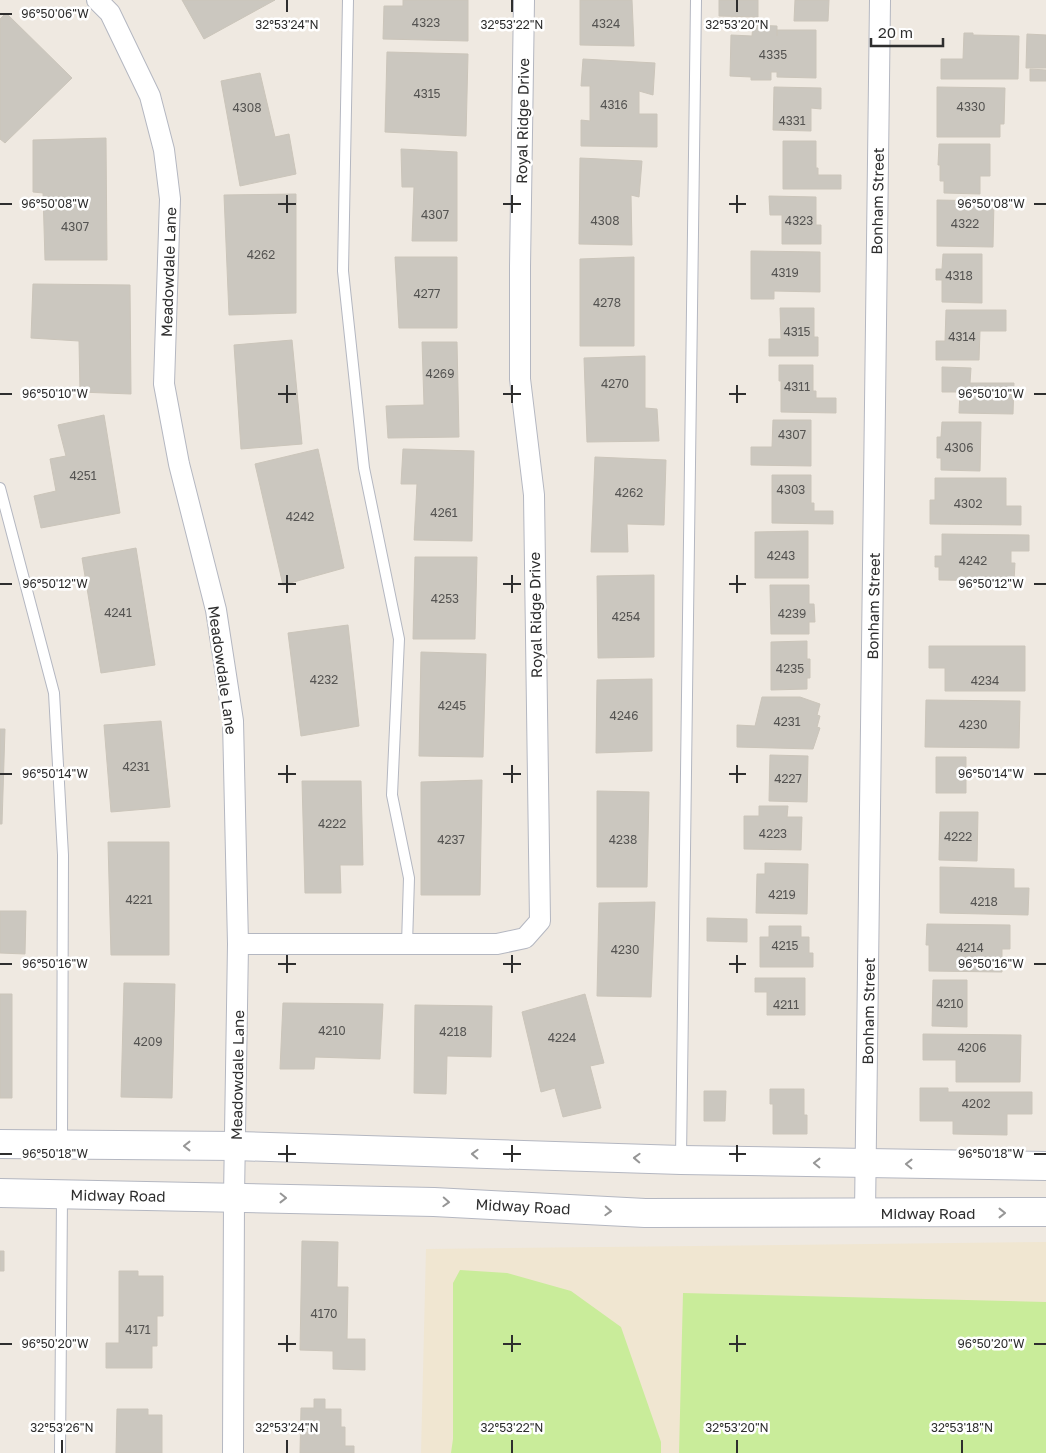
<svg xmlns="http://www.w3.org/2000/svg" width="1046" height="1453" viewBox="0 0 1046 1453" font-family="'Golos Text',sans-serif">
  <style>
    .education { fill: #f0e6d1 }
    .pitch { fill: #c9ec9a }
    .building { fill: #cbc7bf; stroke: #cbc5ba }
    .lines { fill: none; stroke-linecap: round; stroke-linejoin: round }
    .lane-casing { stroke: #b4b7c1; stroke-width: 12 }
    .street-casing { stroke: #b4b7c1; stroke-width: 22 }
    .secondary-casing { stroke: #b4b7c1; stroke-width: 30 }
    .lane { stroke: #fff; stroke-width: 10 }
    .street { stroke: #fff; stroke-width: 20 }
    .secondary { stroke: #fff; stroke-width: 28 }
    .oneway { stroke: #969696 }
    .ticks { fill: none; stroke: #2e2e2e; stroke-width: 2 }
    .labels { text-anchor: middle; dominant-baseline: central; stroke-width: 5; stroke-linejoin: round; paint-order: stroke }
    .number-label { font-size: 12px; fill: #555452 }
    .street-label { font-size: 15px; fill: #2e2e2e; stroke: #fff }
    .ticks-label { font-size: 12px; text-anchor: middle; fill: #2e2e2e; stroke: #fff; stroke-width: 5; stroke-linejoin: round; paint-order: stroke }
  </style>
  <rect width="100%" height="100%" fill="#efe9e1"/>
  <path class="education" d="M1046,1242V1453H421L426,1249Z"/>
  <path class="pitch" d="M460,1270L507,1273L571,1291L621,1327L661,1442V1453H451L453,1439V1283Z
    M683,1293L1046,1302V1453H679Z"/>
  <path class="building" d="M182,0H275L204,39Z
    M403,0H468V41L383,39L384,6H403Z
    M580,0H632L634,46L580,45Z
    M719,0H758V17L719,16Z
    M795,0H829L828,21H794Z
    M6,13L72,78L5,143L0,139V19Z
    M753,25L777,26V36V30H816V78L777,77V72H771V80H751V77L730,76L731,35L752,36Z
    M964,33H973V35L1019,36L1018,79H941V59H963Z
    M1027,34L1046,35V68H1026Z
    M387,52L468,54L466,136L385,132Z
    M583,59L655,63L653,95L639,91V114H657V147L581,146V120L590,121V86H581Z
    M1030,69L1046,70V81H1030Z
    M260,73L275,137L289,134L296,174L240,186L221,81Z
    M774,87L821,88V109L811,108V131L773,130Z
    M937,87L1005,88L1004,124H1000V137H937Z
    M106,138L107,260H45L43,193L33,192V140Z
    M783,141H816V168H818V175H841V189H783Z
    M939,144H990V176H980V194L944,193V181H940V165H938Z
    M401,149L457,152V241H412L414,187H402Z
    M580,158L642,161L639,197L631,195L632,245L579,244Z
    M296,194V313L229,315L224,195Z
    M769,196L816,197V225H821V244H782V215H770Z
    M937,200L994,201L993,247L937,246Z
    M751,251L820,252V292L774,291V299H751Z
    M943,254H982V303L942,302V280H936V269H942Z
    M395,257H457V328H399Z
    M634,257V346H580V259Z
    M33,284L130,285L131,394L80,392L79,341L31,338Z
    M780,308H814V337H818V356H769V339H781Z
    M946,310H1006V331H980L979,360H936V341H945Z
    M292,340L302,444L241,449L234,345Z
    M422,342H457L459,437L388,438L386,406L424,405Z
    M645,356V408L657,409L659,441L587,442L584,358Z
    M779,365H813V391H816V398H836V413L781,412V381H779Z
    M942,367L971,368L970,383H1014L1013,414L959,413L960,392H942Z
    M104,415L120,513L41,528L34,496L56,491L50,459L66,456L58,425Z
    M773,420H811V466L751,465V447H772Z
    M942,422H981L980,471L941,470V458H937V437H941Z
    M318,449L344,568L283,585L255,464Z
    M403,449L474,451L472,541L414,540L417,484H401Z
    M595,457L666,460L664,525L627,524L628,552H591Z
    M772,475H811V503H814V511H833V524L772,523Z
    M935,478H1006V506H1021V525L930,524V500H935Z
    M808,531V578H755V532Z
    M942,534L1029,535V551H1011V563H1015L1014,581L939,580V567H935V556H942Z
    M136,548L155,665L101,673L82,558Z
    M415,557H477L475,639H413Z
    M654,575V657L598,658L597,576Z
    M770,585H809V604H814L815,622H809V634H771Z
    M348,625L359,726L301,736L288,633Z
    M807,641V659H810V678H807V689L771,690V642Z
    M929,646H1025V691H945V668H929Z
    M421,652L486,654L483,757L419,756Z
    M652,679V751L596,753L597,680Z
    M762,697H800L820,704L817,715L820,716L817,727L820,728L813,749L737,747V725L755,726Z
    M926,700L1020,701L1019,748L925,747Z
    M161,721L170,807L111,812L104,725Z
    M0,729H5L2,824H0Z
    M770,755L808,756L807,802L769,801Z
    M936,757H966V793H936Z
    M482,780L480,895H421V782Z
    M302,781H361L363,865H340L341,893H305Z
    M597,791L649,792L647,887H597Z
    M759,806H788L787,817H802L801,850L744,849V816H759Z
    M940,812H978L977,861L939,860Z
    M108,842H169V955H111Z
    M765,863L808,864L807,914L756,913L757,874H765Z
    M940,867L1014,869V888H1029L1028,915L940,913Z
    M655,902L651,997L597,996L599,903Z
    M0,911H26L25,954L0,953Z
    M707,918L747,919V942L707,941Z
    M927,924L1010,925V949H1002V972L929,971V945H926Z
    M769,926H801V937H809V953H813V967H760V937H769Z
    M755,978H805V1015H767V992H755Z
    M933,980H967V1027L932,1026Z
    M124,983L175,984L172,1098L121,1097Z
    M0,994H12V1098H0Z
    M585,994L604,1063L590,1066L601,1108L563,1117L555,1088L541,1092L522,1012Z
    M283,1003L383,1004L380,1059L315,1057L314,1069H280Z
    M415,1005L492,1006L491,1057L447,1056L446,1094L414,1093Z
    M923,1034L1021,1035L1020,1082H956V1060H923Z
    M920,1088H948V1092H1032V1114H1007V1135L953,1134V1121H920Z
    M770,1089H804V1115H807V1134H773V1104H770Z
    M704,1091H726L725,1121H704Z
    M302,1241L338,1242L337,1287H348L347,1339H365V1370L333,1369V1351L300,1350Z
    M0,1251H4V1271H0Z
    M119,1271H138V1276H163V1316H157V1346H152V1368H106V1343H119Z
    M314,1399H325V1409H341V1427H345V1446H354V1453H300L301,1408H314Z
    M117,1409H148V1415H162V1453H116Z"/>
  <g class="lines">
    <defs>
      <path id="lane" d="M348,0L343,271L364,468L399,639L392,795L409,878L407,944
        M0,488L54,693L63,855L62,1144
        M681,1159L696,0
        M60,1453L62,1197"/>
      <path id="street" d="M97,0L110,13L150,96L164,150L170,199L164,384L179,464L216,610L233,721L238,944L234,1197L233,1453
        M238,944H497L525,938L540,921L534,495L520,379V267L524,0
        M865,1213L880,0"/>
      <path id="secondary" d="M0,1144L236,1146L681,1160L1046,1166
        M0,1193L434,1202L645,1213L1046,1212"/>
    </defs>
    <use href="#lane" class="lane-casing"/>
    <use href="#street" class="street-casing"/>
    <use href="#secondary" class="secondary-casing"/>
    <use href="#lane" class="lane"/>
    <use href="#street" class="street"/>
    <use href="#secondary" class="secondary"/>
  </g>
  <defs><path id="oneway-chevron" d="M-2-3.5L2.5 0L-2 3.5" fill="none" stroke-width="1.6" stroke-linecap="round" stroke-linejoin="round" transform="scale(1.25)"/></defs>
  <g class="oneway">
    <use href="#oneway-chevron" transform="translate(187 1146) rotate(-180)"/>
    <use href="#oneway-chevron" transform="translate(475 1154) rotate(-178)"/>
    <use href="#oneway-chevron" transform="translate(637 1158) rotate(-178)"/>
    <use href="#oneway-chevron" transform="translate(817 1163) rotate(-179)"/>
    <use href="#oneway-chevron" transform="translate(909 1164) rotate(-179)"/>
    <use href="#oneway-chevron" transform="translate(283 1198) rotate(1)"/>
    <use href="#oneway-chevron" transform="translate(446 1202) rotate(3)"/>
    <use href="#oneway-chevron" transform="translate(608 1211) rotate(3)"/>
    <use href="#oneway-chevron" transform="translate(1002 1213)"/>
  </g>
  <path class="ticks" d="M287,0V12M512,0V12M737,0V12M0,14H12M287,195V213M512,195V213M737,195V213M0,204H12M278,204H296M503,204H521M729,204H746M1034,204H1046M287,385V403M512,385V403M737,385V403M0,394H12M278,394H296M503,394H521M729,394H746M1034,394H1046M287,575V593M512,575V593M737,575V593M0,584H12M278,584H296M503,584H521M729,584H746M1034,584H1046M287,765V783M512,765V783M737,765V783M0,774H12M278,774H296M503,774H521M729,774H746M1034,774H1046M287,955V973M512,955V973M737,955V973M0,964H12M278,964H296M503,964H521M729,964H746M1034,964H1046M287,1145V1162M512,1145V1162M737,1145V1162M0,1154H12M278,1154H296M503,1154H521M729,1154H746M1034,1154H1046M287,1335V1352M512,1335V1352M737,1335V1352M0,1344H12M278,1344H296M503,1344H521M729,1344H746M1034,1344H1046M62,1440V1453M287,1440V1453M512,1440V1453M737,1440V1453M962,1440V1453"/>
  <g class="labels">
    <g class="number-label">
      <text x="426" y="22">4323</text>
      <text x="606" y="23">4324</text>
      <text x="773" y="54">4335</text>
      <text x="427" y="93">4315</text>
      <text x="614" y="104">4316</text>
      <text x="971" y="106">4330</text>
      <text x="247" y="107">4308</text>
      <text x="792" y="120">4331</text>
      <text x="435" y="214">4307</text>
      <text x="605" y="220">4308</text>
      <text x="799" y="220">4323</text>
      <text x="965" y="223">4322</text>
      <text x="75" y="226">4307</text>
      <text x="261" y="254">4262</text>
      <text x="785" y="272">4319</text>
      <text x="959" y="275">4318</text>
      <text x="427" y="293">4277</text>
      <text x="607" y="302">4278</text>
      <text x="797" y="331">4315</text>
      <text x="962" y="336">4314</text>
      <text x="440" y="373">4269</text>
      <text x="615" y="383">4270</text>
      <text x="797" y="386">4311</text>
      <text x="792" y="434">4307</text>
      <text x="959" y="447">4306</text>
      <text x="83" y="475">4251</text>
      <text x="791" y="489">4303</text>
      <text x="629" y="492">4262</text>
      <text x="968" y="503">4302</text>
      <text x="444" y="512">4261</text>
      <text x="300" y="516">4242</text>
      <text x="781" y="555">4243</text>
      <text x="973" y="560">4242</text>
      <text x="445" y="598">4253</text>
      <text x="118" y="612">4241</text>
      <text x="792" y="613">4239</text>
      <text x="626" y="616">4254</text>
      <text x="790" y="668">4235</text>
      <text x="324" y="679">4232</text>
      <text x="985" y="680">4234</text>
      <text x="452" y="705">4245</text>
      <text x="624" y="715">4246</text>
      <text x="787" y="721">4231</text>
      <text x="973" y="724">4230</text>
      <text x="136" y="766">4231</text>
      <text x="788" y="778">4227</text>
      <text x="332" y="823">4222</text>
      <text x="773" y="833">4223</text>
      <text x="958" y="836">4222</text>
      <text x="451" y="839">4237</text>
      <text x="623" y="839">4238</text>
      <text x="782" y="894">4219</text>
      <text x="139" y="899">4221</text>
      <text x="984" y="901">4218</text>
      <text x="785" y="945">4215</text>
      <text x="970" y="947">4214</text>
      <text x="625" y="949">4230</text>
      <text x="950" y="1003">4210</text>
      <text x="786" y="1004">4211</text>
      <text x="332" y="1030">4210</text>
      <text x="453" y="1031">4218</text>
      <text x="562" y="1037">4224</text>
      <text x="148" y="1041">4209</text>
      <text x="972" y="1047">4206</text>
      <text x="976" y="1103">4202</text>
      <text x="324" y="1313">4170</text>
      <text x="138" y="1329">4171</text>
    </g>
    <g class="street-label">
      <text transform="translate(522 121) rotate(-89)">Royal Ridge Drive</text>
      <text transform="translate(877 201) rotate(-89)">Bonham Street</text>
      <text transform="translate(168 272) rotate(-88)">Meadowdale Lane</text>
      <text transform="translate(873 606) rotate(-89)">Bonham Street</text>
      <text transform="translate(535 615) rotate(-91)">Royal Ridge Drive</text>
      <text transform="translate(223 670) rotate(82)">Meadowdale Lane</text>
      <text transform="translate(868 1011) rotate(-89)">Bonham Street</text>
      <text transform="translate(237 1075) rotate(-89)">Meadowdale Lane</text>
      <text transform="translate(118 1195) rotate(1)">Midway Road</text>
      <text transform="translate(523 1206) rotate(3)">Midway Road</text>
      <text x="928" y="1213">Midway Road</text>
    </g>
  </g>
  <g class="ticks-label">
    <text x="55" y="18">96°50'06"W</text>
    <text x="287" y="29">32°53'24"N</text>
    <text x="512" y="29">32°53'22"N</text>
    <text x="737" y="29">32°53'20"N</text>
    <text x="991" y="208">96°50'08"W</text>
    <text x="55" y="208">96°50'08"W</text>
    <text x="991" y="398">96°50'10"W</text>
    <text x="55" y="398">96°50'10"W</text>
    <text x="991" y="588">96°50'12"W</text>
    <text x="55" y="588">96°50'12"W</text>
    <text x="991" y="778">96°50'14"W</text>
    <text x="55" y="778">96°50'14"W</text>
    <text x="991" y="968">96°50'16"W</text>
    <text x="55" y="968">96°50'16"W</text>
    <text x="991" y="1158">96°50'18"W</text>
    <text x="55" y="1158">96°50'18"W</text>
    <text x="55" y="1348">96°50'20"W</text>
    <text x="991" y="1348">96°50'20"W</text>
    <text x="62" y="1432">32°53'26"N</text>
    <text x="287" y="1432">32°53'24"N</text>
    <text x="512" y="1432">32°53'22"N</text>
    <text x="737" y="1432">32°53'20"N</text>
    <text x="962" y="1432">32°53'18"N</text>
  </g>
  <path d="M871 38v8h72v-8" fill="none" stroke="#2e2e2e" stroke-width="2.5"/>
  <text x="878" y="38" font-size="15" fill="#2e2e2e" stroke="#ffffff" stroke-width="4" paint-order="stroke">20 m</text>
</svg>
